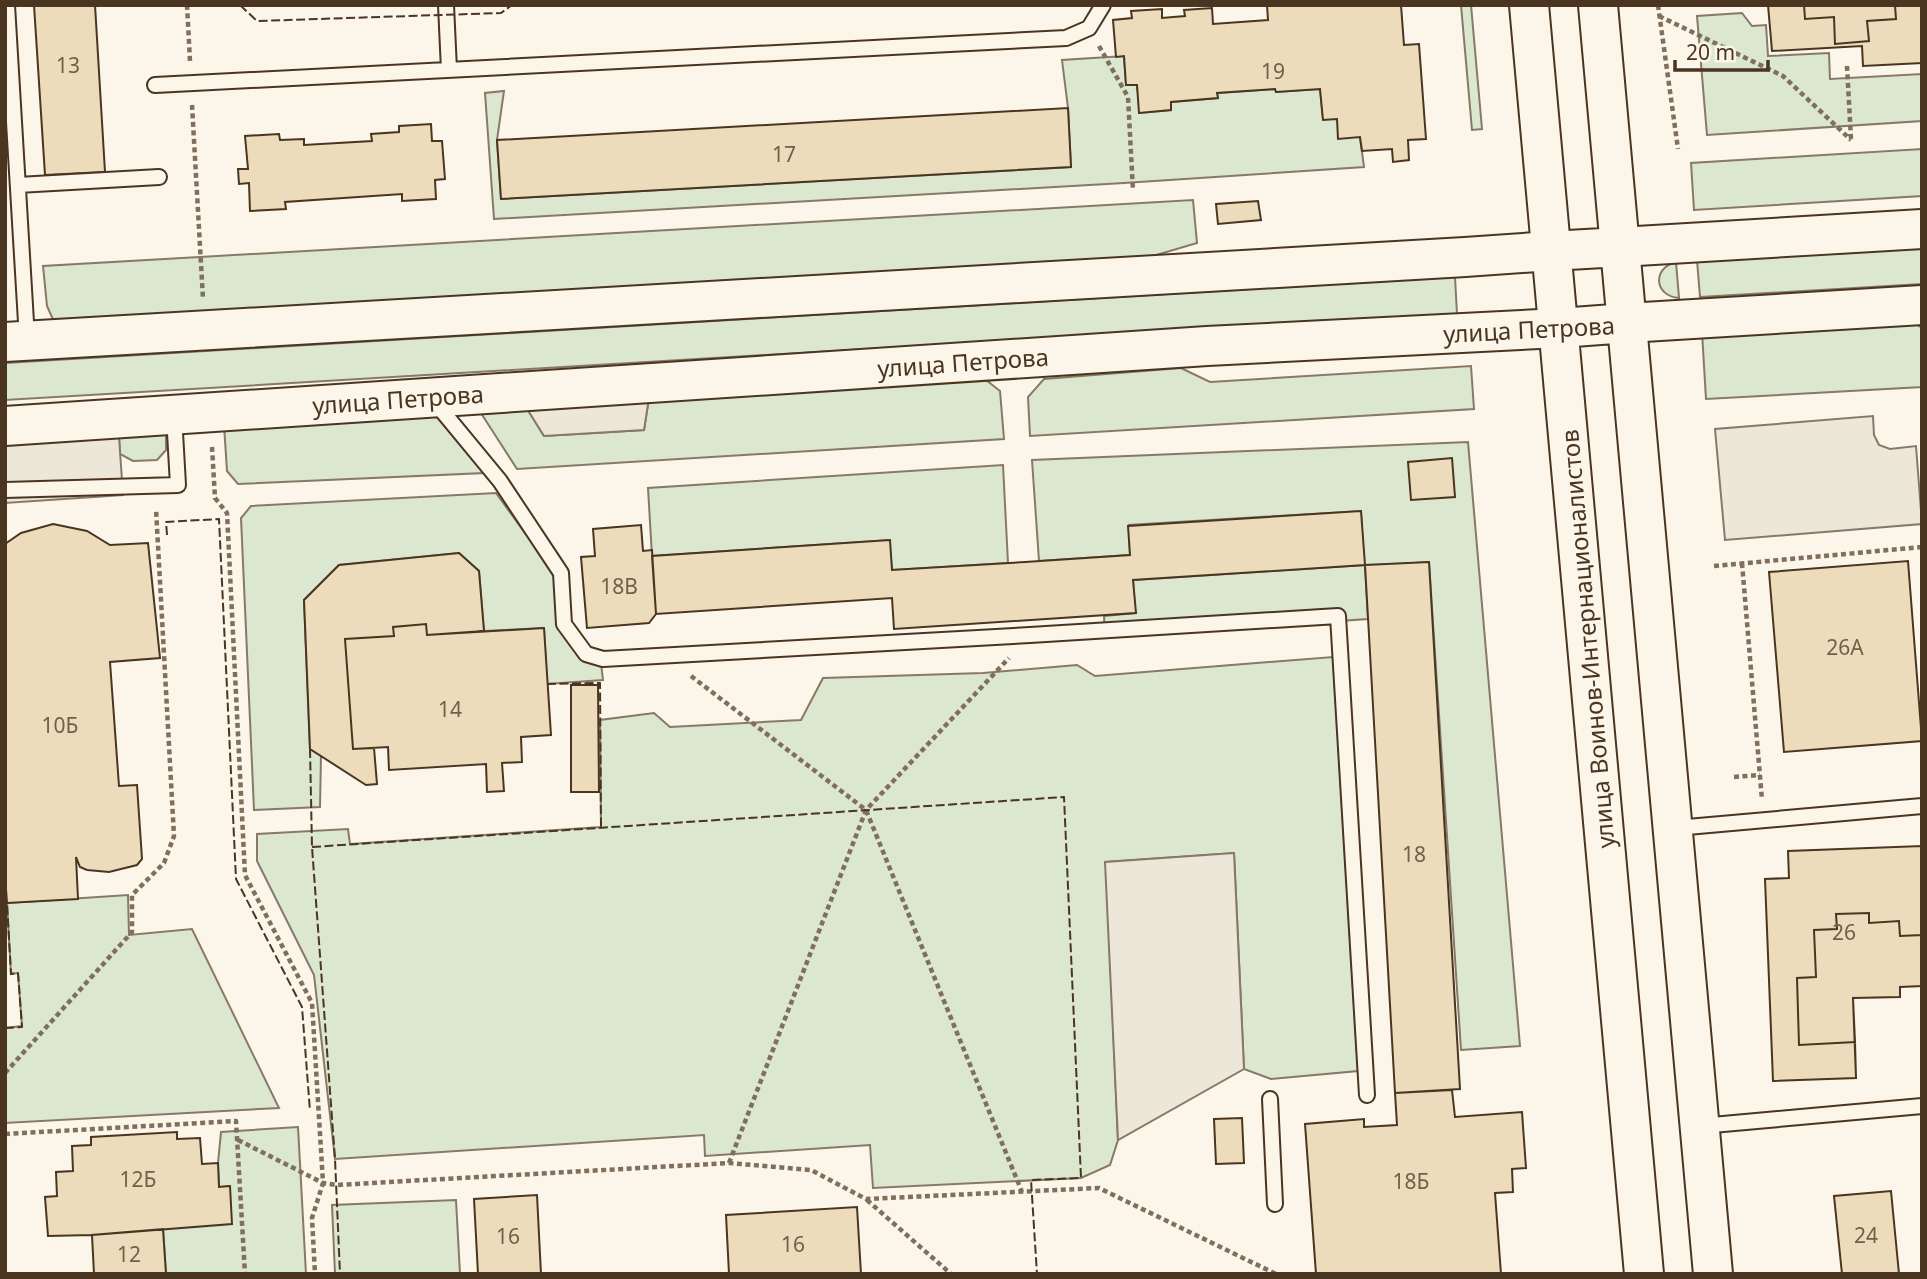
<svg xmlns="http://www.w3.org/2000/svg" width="1927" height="1279" viewBox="0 0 1927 1279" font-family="'Noto Sans',sans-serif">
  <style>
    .green { fill: #dce7d0; stroke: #887966; stroke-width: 2 }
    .parking { fill: #ede7d9; stroke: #887966; stroke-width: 2 }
    .building { fill: #ecdcbc; stroke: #4a3520; stroke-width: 2 }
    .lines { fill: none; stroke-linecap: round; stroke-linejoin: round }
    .service-casing { stroke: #4a3520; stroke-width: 18 }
    .secondary-casing { stroke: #4a3520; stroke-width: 42 }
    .primary-casing { stroke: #4a3520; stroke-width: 42 }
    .path { stroke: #7f6f5c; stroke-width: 4.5; stroke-dasharray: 5 3.5; stroke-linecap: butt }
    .service { stroke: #fbf6e9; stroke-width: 14 }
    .secondary { stroke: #fbf6e9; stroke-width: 38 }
    .primary { stroke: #fbf6e9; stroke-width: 38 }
    .fence { stroke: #4a3520; stroke-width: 2; stroke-dasharray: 9 3.5; stroke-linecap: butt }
    .labels { text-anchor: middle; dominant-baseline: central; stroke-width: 5; stroke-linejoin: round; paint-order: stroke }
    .number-label { font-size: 21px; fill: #725f47 }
    .street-label { font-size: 24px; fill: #4a3520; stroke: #fbf6e9 }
  </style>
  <rect width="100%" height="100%" fill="#fbf6e9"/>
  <path class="green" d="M1461,5H1471L1482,129L1472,130Z
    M1742,13L1752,26L1766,25L1768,56L1829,53L1830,79L1922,74V121L1707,135L1697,16Z
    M1124,56L1126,85H1137L1140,113L1171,110V102L1218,98L1217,93L1275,89L1276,92L1320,89L1323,119H1337L1360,137L1364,167L1124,183L494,219L485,93L504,91L497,140L501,199L1071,167L1068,108L1062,60Z
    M1922,149V196L1694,210L1691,163Z
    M1193,200L1197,243L1136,261L55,324L47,306L43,266Z
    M1922,247V284L1700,297L1697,260Z
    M1676,262L1679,298C1654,296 1652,268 1676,262Z
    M1455,277L1457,314L5,400V363Z
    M1914,323L1922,328V387L1706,399L1702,332Z
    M1471,366L1474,409L1030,436L1028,397L1044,379L1181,368L1210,382Z
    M986,380L1000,391L1004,439L517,469L477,407L524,404L544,436L644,430L649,398Z
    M432,411L484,473L238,484L227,471L224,425Z
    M166,434V450L157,460L133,461L120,454L119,437Z
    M1468,442L1520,1046L1461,1050L1429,562L1365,566L1368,619L1105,637L1104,616L1135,613L1133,580L1364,565L1361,511L1129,525L1130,555L1039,561L1032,460Z
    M1003,465L1008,563L892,570L889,540L652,556L648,488Z
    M496,493L554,573L561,628L601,663L603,680L547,684L544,628L484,631L479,571L459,553L339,565L304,600L310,749L321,756L320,807L254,810L241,518L251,506Z
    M1333,657L1358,1071L1271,1079L1244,1069L1234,853L1106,862L1118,1140L1110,1165L1081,1178L873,1188L870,1145L705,1156L704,1135L335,1159L314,975L257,861V834L348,829L350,844L601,827L600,720L654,713L670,727L801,720L823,678L983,673L1077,665L1095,676Z
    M128,895L129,935L192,929L279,1108L5,1123V1028L22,1026L18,973L11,974L7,903Z
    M298,1127L306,1274H166L163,1229L230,1186L219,1187L218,1163L221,1132Z
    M456,1200L460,1274H335L332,1205Z"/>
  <path class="parking" d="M649,398L644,430L544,436L524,404Z
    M1873,416L1874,435L1879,445L1890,449L1916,446L1922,524L1725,540L1715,429Z
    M119,437L123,495L5,503V445Z
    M1234,853L1244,1069L1118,1140L1105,862Z"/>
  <path class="building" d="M34,5H95L105,172L45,175Z
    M1267,5H1401L1404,45L1419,44L1426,139L1408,140L1409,160L1393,162L1392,149L1362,151L1360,137L1338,139L1337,119L1323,120L1320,89L1276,92L1275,89L1217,93L1218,98L1171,102V110L1139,113L1137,85H1126L1124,56L1116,57L1113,20L1132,18L1131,11L1162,9V18L1185,16L1184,10L1212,8L1213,24L1268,20Z
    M1768,5H1804L1805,19L1834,17L1835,44L1869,41L1867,21L1896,19L1895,6L1922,5V63L1863,66L1862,46L1772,51Z
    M1804,5H1895L1896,19L1867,21L1869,41L1835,44L1834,17L1805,19Z
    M1068,108L1071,167L501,199L497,140Z
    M431,124L432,141H442L445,179L435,180L436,199L402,201V194L285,202L286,209L250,211L249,183L239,184L238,169H248L245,136L279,134L280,140L304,139V145L372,141L371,134L399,132V126Z
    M1258,201L1261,220L1218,224L1216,204Z
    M1452,458L1455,497L1411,500L1408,462Z
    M1361,511L1365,565L1133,580L1136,613L894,629L892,598L656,614L652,556L890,540L892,570L1025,562L1130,555L1128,526Z
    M53,524L87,531L110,545L148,543L160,658L110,662L119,786L137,785L142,859L137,865L109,872L87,870L80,867L76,857L78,899L7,903L5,875V544L21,533Z
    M641,525L643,551L652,550L656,614L649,623L587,628L581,557L595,556L593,529Z
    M459,553L479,571L484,631L427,635L426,624L393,627L394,636L345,639L353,749L374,748L377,784L366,785L310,749L304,600L339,565Z
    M1908,561L1922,741L1784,752L1769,572Z
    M1429,562L1460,1089L1395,1093L1365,565Z
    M426,624L427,635L544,628L551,735L521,737L522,762L502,763L504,791L487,792L486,764L389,770L388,747L353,749L345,639L394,636L393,627Z
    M571,685H598L599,792H571Z
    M1922,846V935L1900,936L1899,921L1869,923V913L1836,914L1837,929L1814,930L1816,977L1797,978L1799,1045L1855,1042L1856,1078L1773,1081L1765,879L1789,878L1788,851Z
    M1922,846V986L1900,987V997L1853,998L1856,1078L1773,1081L1765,879L1789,878L1788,851Z
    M1869,913V923L1899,921L1900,936L1922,935V986L1900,987V997L1853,998L1855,1042L1799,1045L1797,978L1816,977L1814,930L1837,929L1836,914Z
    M1452,1090L1455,1117L1522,1112L1526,1168L1512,1169L1513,1192L1495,1193L1501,1274H1316L1305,1124L1364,1119V1127L1397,1125L1395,1093Z
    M1242,1118L1244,1163L1216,1164L1214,1119Z
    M177,1132V1139L200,1138L202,1164L218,1163L219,1187L230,1186L232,1224L92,1235L48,1236L45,1197L57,1196L56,1172L73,1171L72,1146L91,1145V1137Z
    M1891,1191L1899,1274H1842L1834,1196Z
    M537,1195L541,1274H478L474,1199Z
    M857,1207L861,1274H729L726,1215Z
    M163,1229L166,1274H94L92,1235Z"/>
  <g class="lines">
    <defs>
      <path id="service" d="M7,5L27,339
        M446,5L449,70
        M155,85L1066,38L1089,28L1103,5
        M18,185L159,177
        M434,401L500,481L561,573L564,624L586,654L603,659L1030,635L1338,616L1367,1095
        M5,490L178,485L174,415
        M1676,828L1922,806
        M1270,1099L1275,1204
        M1701,1126L1922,1106"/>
      <path id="secondary" d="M1620,247L1922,229
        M1627,323L1922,305
        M5,342L1465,257L1551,251
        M5,426L1207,346L1560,328"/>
      <path id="primary" d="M1529,5L1644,1274
        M1598,5L1713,1274
        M1551,251L1620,247
        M1560,328L1627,323"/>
    </defs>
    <use href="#service" class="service-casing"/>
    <use href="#secondary" class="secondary-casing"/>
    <use href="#primary" class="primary-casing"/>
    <path class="path" d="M187,5L190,61
      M1658,5L1678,149
      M1659,16L1783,76L1851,140
      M1099,46L1128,97L1133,191
      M1847,66L1851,139
      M192,105L203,299
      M212,447L215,498L227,513L245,875L312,1003L323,1183L312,1218L315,1274
      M1742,563L1762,800
      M1714,566L1922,547
      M691,676L866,810L1022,1192
      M1734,777L1760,775
      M5,1073L132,932V895L164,863L174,836L156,509
      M5,1134L236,1121L245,1274
      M238,1140L323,1183L336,1185L729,1163L811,1170L866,1199L1099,1188L1276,1274
      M729,1163L866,810L1009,658
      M867,1200L951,1274"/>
    <use href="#service" class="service"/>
    <use href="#secondary" class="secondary"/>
    <use href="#primary" class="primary"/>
    <path class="fence" d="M240,5L257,21L501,13L512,5
      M167,535L166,522L219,519L236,879L302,1007L310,1111
      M547,684L600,683L601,827H599
      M310,749L312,847L335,1159L340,1274
      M312,847L1064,797L1081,1178L1031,1180L1037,1274
      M5,1028L22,1027L18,973L11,974L7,903"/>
  </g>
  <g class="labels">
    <g class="number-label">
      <text x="68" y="65">13</text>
      <text x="1273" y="71">19</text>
      <text x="784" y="154">17</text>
      <text x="619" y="586">18В</text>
      <text x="1845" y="647">26А</text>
      <text x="450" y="709">14</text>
      <text x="60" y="725">10Б</text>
      <text x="1414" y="854">18</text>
      <text x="1844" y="932">26</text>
      <text x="138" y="1179">12Б</text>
      <text x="1411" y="1181">18Б</text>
      <text x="1866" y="1235">24</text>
      <text x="508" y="1236">16</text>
      <text x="793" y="1244">16</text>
      <text x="129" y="1254">12</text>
    </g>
    <g class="street-label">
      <text transform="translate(1529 329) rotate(-3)">улица Петрова</text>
      <text transform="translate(963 362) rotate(-4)">улица Петрова</text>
      <text transform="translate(398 399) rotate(-4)">улица Петрова</text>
      <text transform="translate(1587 639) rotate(-95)">улица Воинов-Интернационалистов</text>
    </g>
  </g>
  <rect width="1927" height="1279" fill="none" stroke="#4a3520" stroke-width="14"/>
  <path d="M1675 60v10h93v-10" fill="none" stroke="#4a3520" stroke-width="3.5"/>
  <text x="1686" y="60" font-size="21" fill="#4a3520" stroke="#fbf6e9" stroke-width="5" paint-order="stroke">20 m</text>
</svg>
